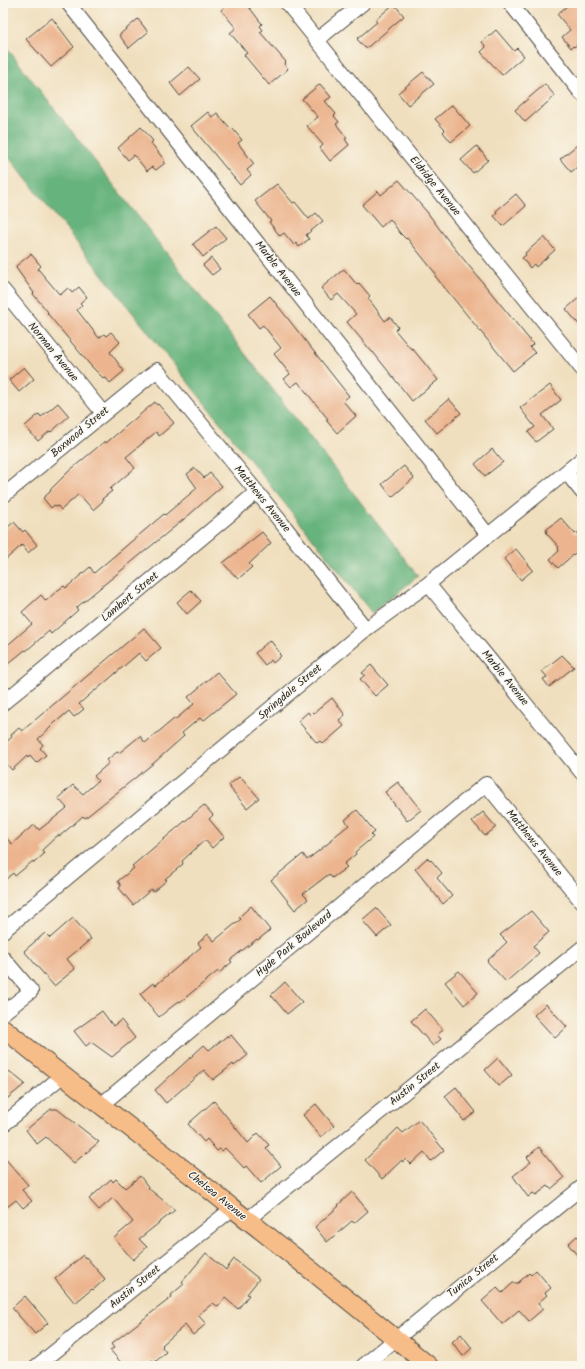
<svg xmlns="http://www.w3.org/2000/svg" width="585" height="1369" viewBox="0 0 585 1369" font-family="Kalam,sans-serif">
  <style>
    .forest { fill: #66b37d; stroke: #486f54 }
    .building { fill: #ecb58f }
    .lines { fill: none; stroke-linecap: round; stroke-linejoin: round }
    .minor-casing { stroke: #494641; stroke-width: 16 }
    .major-casing { stroke: #494641; stroke-width: 20 }
    .minor { stroke: #fff; stroke-width: 14 }
    .major { stroke: #f7bd88; stroke-width: 18 }
    .labels { text-anchor: middle; dominant-baseline: central; stroke-width: 3; stroke-linejoin: round; paint-order: stroke }
    .street-label { font-size: 11px; fill: #2b2b2b; stroke: #fbf7ec }
  </style>
  <rect width="100%" height="100%" fill="#fbf7ec"/>
  <filter id="ink" filterUnits="userSpaceOnUse"><feTurbulence type="fractalNoise" baseFrequency=".025" numOctaves="2"/><feDisplacementMap in="SourceGraphic" scale="8" xChannelSelector="R" yChannelSelector="G"/><feConvolveMatrix kernelMatrix="1 2 1 2 8 2 1 2 1" color-interpolation-filters="sRGB"/></filter>
  <filter id="wash" filterUnits="userSpaceOnUse"><feTurbulence type="fractalNoise" baseFrequency=".012" numOctaves="4" result="noise"/><feDisplacementMap in="SourceGraphic" scale="16" xChannelSelector="R" yChannelSelector="G"/><feGaussianBlur stdDeviation="0.9" result="paint"/><feColorMatrix in="noise" values="0 0 0 0 0 0 0 0 0 0 0 0 0 0 0 0 0 1.4 0 .05"/><feComposite in="paint" operator="in"/></filter>
  <g filter="url(#wash)">
    <rect width="100%" height="100%" fill="#f0dfbe"/>
    <path class="forest" d="M3,43L418,576L372,613L3,150Z"/>
    <g id="blocks">
      <path class="building" d="M230,3H246L262,24L260,26L263,30L260,32L286,62L284,64L288,69L269,85L244,55L247,53L230,33L236,28L221,10Z
        M571,3H577L582,10V40L574,47L573,46L571,48L562,37L570,30L557,14Z
        M394,4L404,16L369,46L365,48L357,39L377,22L375,20Z
        M52,18L74,47L51,67L26,39Z
        M138,19L148,32L129,48L119,35Z
        M496,30L514,51L517,48L524,56L502,75L481,52L486,47L482,42Z
        M189,67L200,79L180,96L170,83Z
        M423,72L434,84L408,105L398,93Z
        M320,84L331,97L325,101L336,114L334,116L339,122L336,124L347,138L345,139L349,145L330,161L320,148L323,145L307,126L318,117L302,99Z
        M545,84L555,96L525,122L515,110Z
        M452,105L470,126L451,142L443,132L445,130L435,119Z
        M208,112L212,117L217,113L231,129L232,128L242,140L238,143L254,164L247,170L251,175L240,185L191,126Z
        M141,127L153,141L151,143L165,161L163,162L165,163L156,170L152,167L147,171L134,155L128,160L118,148Z
        M582,141V163L571,172L560,159Z
        M477,146L488,160L473,173L461,160Z
        M399,180L427,212L447,239L533,344L530,347L535,353L513,371L435,276L436,274L407,238L406,239L400,233L390,219L381,227L362,205L378,191L381,195Z
        M277,184L293,203L295,202L309,219L316,213L323,221L306,235L309,239L299,247L296,243L294,245L284,233L280,236L269,222L271,221L255,201Z
        M516,194L526,206L503,226L494,216L497,213L496,211Z
        M216,226L226,238L203,257L193,244Z
        M544,237L555,250L536,267L534,264L530,268L522,258L526,255L525,253Z
        M31,254L41,266L38,269L60,295L68,288L72,293L79,287L87,297L80,303L82,305L77,310L99,338L104,334L106,336L111,332L120,342L110,352L124,371L110,383L106,378L104,379L91,366L47,313L48,312L33,294L34,293L16,268V266Z
        M211,258L220,269L212,275L203,265Z
        M344,269L357,285L359,283L370,296L368,298L385,321L390,317L398,327L395,330L411,349L412,348L438,380L412,401L373,352H372L347,322L356,314L338,294L331,300L321,288Z
        M582,295V328L566,309Z
        M270,296L349,396L343,401L356,416L337,433L326,420L328,419L298,382L291,387L284,379L290,374L274,354L281,348L263,325L259,328L248,314Z
        M24,367L34,379L19,392L9,380Z
        M550,385L561,400L542,415L553,429L536,442L528,432L535,427L520,408Z
        M449,399L461,413L437,433L425,419Z
        M155,402L157,405L158,404L174,423L159,436L156,432L126,457L135,468L110,489L112,491L102,499L103,501L93,510L79,494L61,510L58,506L56,507L54,505L51,508L43,498L50,492L51,489L69,471L105,441L106,443Z
        M58,403L69,416L51,432L50,431L38,441L25,426L39,414L41,417Z
        M492,449L503,462L485,476L475,464Z
        M404,466L414,478L392,497L382,484Z
        M195,468L204,478L210,473L222,486L189,515L95,592L76,608L78,610L51,634L49,631L26,651L25,650L3,668V649L32,624L22,612L41,595L46,601L58,590L64,586L66,588L90,567L94,573L164,514L165,515L197,488L187,474Z
        M561,518L575,534L577,532L582,539V547L558,568L550,559L559,551L558,548L559,547L546,533L547,532L546,530Z
        M14,522L23,532L25,530L37,545L28,553L22,545L3,562V531Z
        M262,532L271,543L249,564L252,567L238,579L223,563Z
        M516,549L533,570L521,580L504,559Z
        M191,590L201,601L187,614L177,602Z
        M144,628L161,648L146,661L139,653L101,686L95,691V690L79,704L84,709L74,717L69,711L51,726V727L38,739L43,745L40,748L46,755L36,763L30,756L28,758L27,756L12,770L3,760V745L12,737L11,735L19,728L22,731Z
        M270,640L280,653L279,654L281,656L273,663L271,660L265,665L255,653Z
        M562,655L574,667L549,687L543,679L547,677L542,671Z
        M371,665L388,685L375,696L360,679L365,675L362,673Z
        M217,672L236,694L203,721L200,718L182,733L184,736L155,762L85,818L83,816L61,835L57,836L42,850L44,854L34,863L33,861L15,876L13,873L3,882V834L12,844L30,828L35,825L39,830L67,808L58,798L73,785L83,794L98,781L94,776L109,763L107,760L117,752L119,753L140,736L145,743L174,719H176L194,704L188,697Z
        M332,698L345,715L339,720L344,726L323,744L320,741L317,743L298,721L308,712L310,715L313,712L314,713Z
        M239,777L241,779L242,778L259,798L247,808L230,788H231L229,785Z
        M398,782L421,810L407,821L385,792Z
        M204,805L213,815L209,819L224,837L212,848L205,840L182,861L183,864L165,879L167,880L153,892L152,889L133,905L119,888L121,886L118,881L134,868L132,866Z
        M357,810L375,832L371,835L373,837L355,852L356,854L344,864L347,867L332,878L329,874L303,894L308,899L295,910L271,880L303,854L307,860L331,841L330,840L349,825L345,820Z
        M483,812L496,827L485,836L472,821Z
        M427,858L430,861L431,860L442,873L437,878L452,896L443,904L415,869Z
        M251,906L270,930L258,940L257,939L230,960L232,962L219,973L218,971L180,1002L179,1001L159,1017L140,994L153,983L156,985L201,947L198,943L208,934L214,941L241,919L239,917Z
        M376,908L391,925L377,937L362,920Z
        M531,911L549,932L533,946L539,953L506,982L487,961L507,942L500,935Z
        M73,918L91,939L67,959L75,969L54,986L24,951L45,933L50,938Z
        M459,971L478,993L464,1005L445,982Z
        M285,982L302,1002L287,1014L271,995Z
        M546,1004L567,1027L555,1038L534,1015Z
        M425,1009L443,1030L437,1035L441,1039L433,1046L411,1021Z
        M102,1011L113,1026L121,1020L135,1038L112,1057L91,1042L86,1046L74,1031Z
        M231,1035L248,1055L234,1066L233,1064L213,1080L204,1070L166,1103L155,1090L204,1045L209,1050L227,1036L228,1038Z
        M498,1058L512,1075L499,1086L485,1070Z
        M9,1071L25,1084L3,1102V1076Z
        M456,1087L476,1112L464,1121L445,1096Z
        M214,1101L248,1143L258,1133L269,1145L266,1148L281,1166L261,1183L246,1166L244,1168L225,1148L222,1151L220,1149L217,1151L207,1139L204,1142L188,1124Z
        M316,1104L334,1126L321,1137L303,1115Z
        M51,1109H57L99,1142L74,1163L46,1137L37,1144L26,1130Z
        M419,1120L444,1150L431,1161L424,1152L411,1164L406,1159L403,1162L402,1160L382,1179L365,1160L398,1128L403,1133Z
        M539,1147L564,1178L551,1189L548,1186L536,1195L533,1193L528,1197L513,1176L531,1162L527,1157Z
        M3,1156L28,1185L22,1190L32,1201L23,1208L16,1200L3,1210Z
        M140,1176L149,1188H148L175,1210L139,1239L147,1247L133,1260L114,1238L133,1222L113,1198L99,1210L89,1199L111,1179L113,1182L116,1179L125,1188Z
        M352,1192L368,1211L354,1223L352,1221L327,1242L315,1227L339,1206L338,1205Z
        M577,1236L582,1241V1261L568,1244Z
        M206,1253L226,1270L234,1259L259,1279L247,1294L249,1295L238,1309L225,1298L218,1307L213,1303L198,1315L206,1324L193,1335L185,1325L162,1345L163,1346L162,1347L166,1352L154,1363L152,1360L145,1366H124L110,1350L114,1348L111,1344L172,1297L171,1295L184,1284L182,1282Z
        M83,1255L85,1258L86,1257L105,1279L93,1290L92,1289L75,1303L55,1279Z
        M536,1270L551,1288L545,1293L547,1295L538,1303L543,1309L529,1321L519,1310L502,1324L482,1301L497,1288L502,1293L513,1283H518L529,1273L531,1275Z
        M25,1296L48,1323L35,1334L12,1308Z
        M461,1334L472,1348L463,1356L452,1342Z"/>
    </g>
  </g>
  <g filter="url(#ink)">
    <use href="#blocks" fill-opacity="0" stroke="#494641" stroke-width="1"/>
    <g class="lines">
      <defs>
        <path id="minor" d="M68,3L488,535
          M287,3L582,369
          M510,3L582,94
          M317,40L363,3
          M3,290L103,413
          M566,472L582,492
          M3,496L157,370L257,492L366,629
          M428,584L582,773
          M3,703L257,492
          M3,931L366,629L428,584L582,459
          M3,958L31,991L3,1013
          M101,1105L486,784L582,902
          M3,1125L62,1076
          M247,1220L582,948
          M37,1366L233,1208
          M363,1366L582,1187"/>
        <path id="major" d="M3,1028C78,1089 156,1146 231,1207C298,1259 363,1312 429,1366"/>
      </defs>
      <use href="#minor" class="minor-casing"/>
      <use href="#major" class="major-casing"/>
      <use href="#minor" class="minor"/>
      <use href="#major" class="major"/>
    </g>
  </g>
  <g class="labels">
    <g class="street-label">
      <text transform="translate(435 186) rotate(51)">Eldridge Avenue</text>
      <text transform="translate(278 269) rotate(52)">Marble Avenue</text>
      <text transform="translate(53 352) rotate(51)">Norman Avenue</text>
      <text transform="translate(80 432) rotate(-40)">Boxwood Street</text>
      <text transform="translate(262 499) rotate(51)">Matthews Avenue</text>
      <text transform="translate(130 597) rotate(-40)">Lambert Street</text>
      <text transform="translate(505 678) rotate(51)">Marble Avenue</text>
      <text transform="translate(290 692) rotate(-40)">Springdale Street</text>
      <text transform="translate(534 843) rotate(51)">Matthews Avenue</text>
      <text transform="translate(294 944) rotate(-40)">Hyde Park Boulevard</text>
      <text transform="translate(415 1084) rotate(-39)">Austin Street</text>
      <text transform="translate(217 1196) rotate(39)">Chelsea Avenue</text>
      <text transform="translate(473 1276) rotate(-39)">Tunica Street</text>
      <text transform="translate(135 1287) rotate(-39)">Austin Street</text>
    </g>
  </g>
  <rect width="585" height="1369" fill="none" stroke="#fbf7ec" stroke-width="16"/>
</svg>
